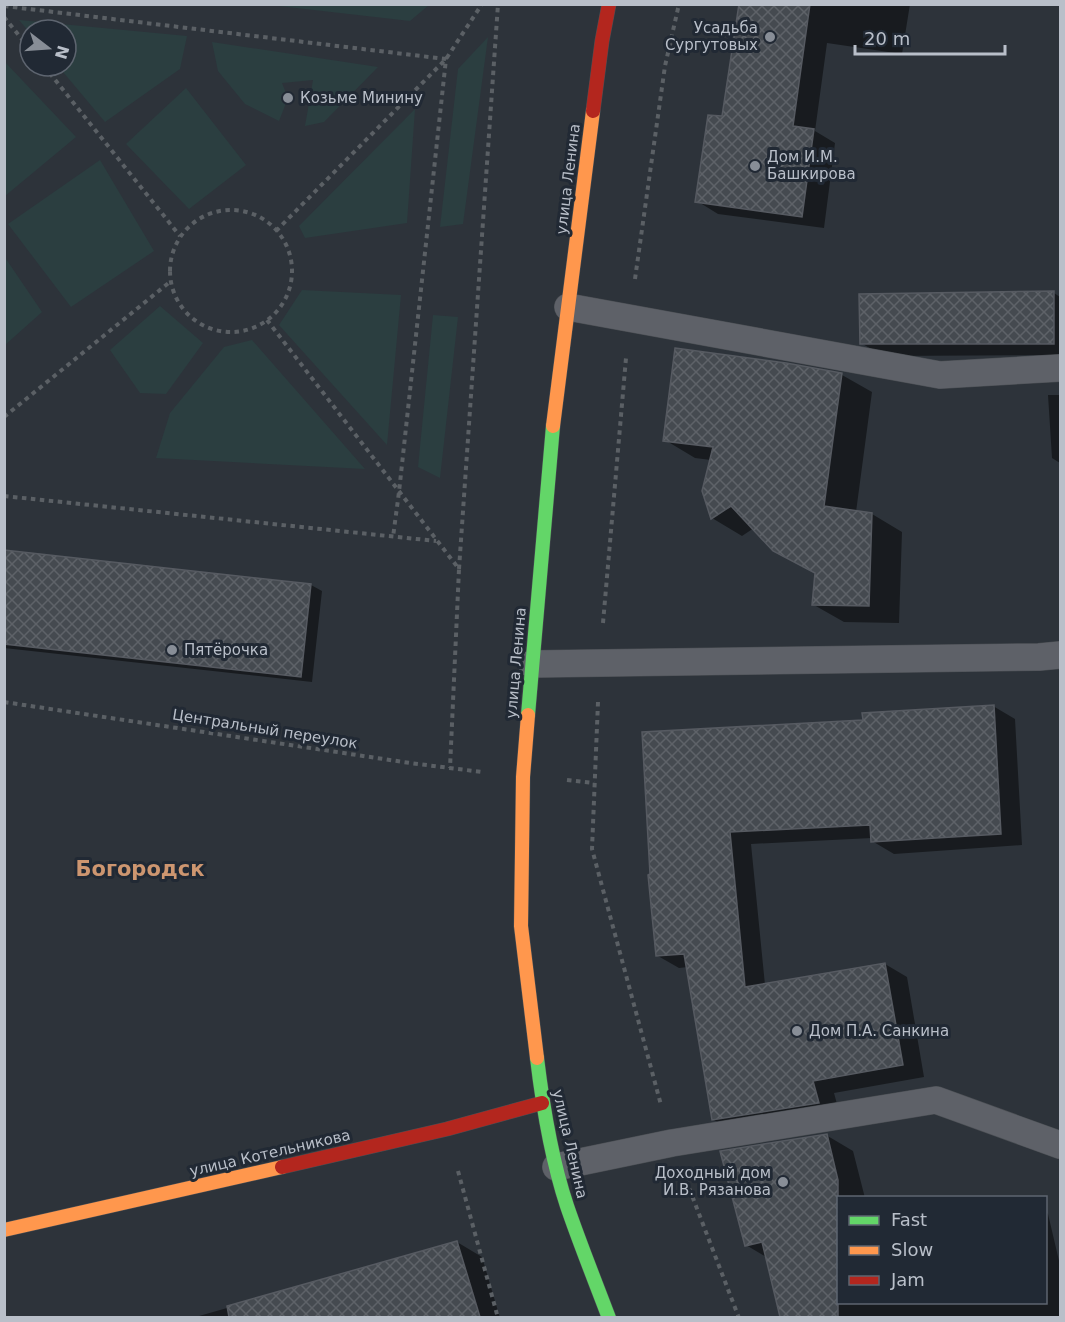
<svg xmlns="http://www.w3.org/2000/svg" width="1065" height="1322" viewBox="0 0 1065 1322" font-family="'DejaVu Sans',sans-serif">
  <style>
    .grass { fill: #2b3e40 }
    .shadow { fill: #0007 }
    .building { fill: url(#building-cross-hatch); stroke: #565a61; stroke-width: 1.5 }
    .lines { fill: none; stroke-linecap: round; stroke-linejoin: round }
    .lane-casing { stroke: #4b4f54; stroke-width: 28 }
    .fast-casing { stroke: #4b4f54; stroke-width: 15 }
    .slow-casing { stroke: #4b4f54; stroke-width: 15 }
    .jam-casing { stroke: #4b4f54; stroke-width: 15 }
    .path { stroke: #5b6065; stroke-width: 4; stroke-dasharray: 4.5 4.5; stroke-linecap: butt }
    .lane { stroke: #5e6168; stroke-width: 27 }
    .fast { stroke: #63d668; stroke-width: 14 }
    .slow { stroke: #ff974d; stroke-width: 14 }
    .jam { stroke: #b3261e; stroke-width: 14 }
    .poi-dot { fill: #888e97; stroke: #212934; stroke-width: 2 }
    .labels { text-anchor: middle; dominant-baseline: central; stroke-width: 6; stroke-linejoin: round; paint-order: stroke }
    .poi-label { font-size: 15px; fill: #b9bfc9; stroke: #212934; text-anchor: start }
    .street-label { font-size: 15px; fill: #b9bfc9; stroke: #212934 }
    .district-label { font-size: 21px; font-weight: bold; fill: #cd9670; stroke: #212934 }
  </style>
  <defs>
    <pattern id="building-cross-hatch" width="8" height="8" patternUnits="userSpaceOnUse" patternTransform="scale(1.5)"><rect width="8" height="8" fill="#454a50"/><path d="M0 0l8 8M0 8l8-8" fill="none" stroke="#5e6268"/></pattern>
  </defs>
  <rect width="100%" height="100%" fill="#2d333a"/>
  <path class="grass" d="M270,5H429L410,21Z
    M19,20L187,36L180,69L105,122L58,66H66V30H30V33Z
    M488,37L463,224L440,227L458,69Z
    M212,42L378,67L324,122L305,126L313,80L282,83L288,98L279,121L245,104L218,71Z
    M5,62L76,137L5,196Z
    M186,88L246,165L189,209L126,144Z
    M415,109L407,223L305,238L299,226Z
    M100,160L154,251L71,307L8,224Z
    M4,256L42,312L5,345H4Z
    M302,290L401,295L387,445L279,325Z
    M160,306L203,343L166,394L140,393L110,350Z
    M433,315L458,317L440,478L418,467Z
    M252,340L365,469L156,458L170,413L224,347Z"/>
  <path class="shadow" d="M741,4H910L902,54L827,43L815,131L835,143L824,228L718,214L697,201L723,118Z
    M1054,293L1060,297V355L883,356L861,343Z
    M842,375L872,392L856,512L872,514L902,532L899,623L844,622L814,605L816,573L754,528L742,536L712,518L711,460L695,458L665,440Z
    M1048,395H1060V463L1052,458Z
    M4,552L311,585L322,591L312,682L4,648Z
    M993,706L1015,719L1022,845L894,854L872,841V838L751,844L765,985L885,964L907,977L924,1077L834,1093L840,1115L735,1132L714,1120L688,967L679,968L658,956L650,876L864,722Z
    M826,1135L853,1151L865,1198H838V1302H1046V1212L1048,1214L1060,1265V1318H782L768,1258L746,1245Z
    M457,1242L482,1257L500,1318H383L368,1267Z
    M307,1285L336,1302L340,1318H192Z"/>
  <path class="building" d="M739,4H810L793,126L814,129L802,217L695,202L708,115L722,116Z
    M1054,291V344H860L859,294Z
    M675,348L786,363L842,373L824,506L872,513L869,606L812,605L815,573L773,551L731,506L711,519L702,491L713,447L663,441Z
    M4,550L311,584L301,677L4,644Z
    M994,705L1001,834L871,842L870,825L730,832L745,987L885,963L903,1065L813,1081L819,1103L712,1120L684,954L656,956L648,875L650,874L642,732L863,720L862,713Z
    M827,1134L838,1180V1317H780L762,1242L745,1246L720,1151Z
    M457,1241L480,1317H229L227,1306Z"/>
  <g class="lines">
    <defs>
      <path id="lane" d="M568,307L940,375L1060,368
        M532,664L1039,657L1060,655
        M556,1167L672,1143L936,1100L1060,1145"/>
      <path id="fast" d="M528,715L553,426
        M537,1058C543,1108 551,1158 567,1206C580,1244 595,1281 609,1318"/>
      <path id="slow" d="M553,426L593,111
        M528,715L523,777L521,926L537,1058
        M4,1230L282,1167"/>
      <path id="jam" d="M593,111L602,41L609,4
        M282,1167L447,1129L542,1103"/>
    </defs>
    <use href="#lane" class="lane-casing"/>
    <use href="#fast" class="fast-casing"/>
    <use href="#slow" class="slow-casing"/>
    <use href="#jam" class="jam-casing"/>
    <path class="path" d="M4,6L446,59L399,492L393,537
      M4,17L30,49
      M44,66L180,236
      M170 271a61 61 0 1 1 122 0a61 61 0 1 1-122 0Z
      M276,231L446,59L482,4
      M635,279L665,66L679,4
      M267,320L459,569L450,768
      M4,417L171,281
      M4,496L436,541
      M459,569L498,4
      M603,623L626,358
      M4,702L410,763L482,772
      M598,702L592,849L661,1105
      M567,780L594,783
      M458,1171L498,1318
      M686,1180L739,1318"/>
    <use href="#lane" class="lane"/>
    <use href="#fast" class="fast"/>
    <use href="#slow" class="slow"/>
    <use href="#jam" class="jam"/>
  </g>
  <g class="poi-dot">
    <circle cx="770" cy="37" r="6"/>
    <circle cx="288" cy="98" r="6"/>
    <circle cx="755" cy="166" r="6"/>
    <circle cx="172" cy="650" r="6"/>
    <circle cx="797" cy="1031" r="6"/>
    <circle cx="783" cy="1182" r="6"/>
  </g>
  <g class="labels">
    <g class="poi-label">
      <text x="758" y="28" text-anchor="end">Усадьба<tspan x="758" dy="17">Сургутовых</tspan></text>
      <text x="300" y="98">Козьме Минину</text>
      <text x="767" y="157">Дом И.М.<tspan x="767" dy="17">Башкирова</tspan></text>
      <text x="184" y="650">Пятёрочка</text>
      <text x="809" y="1031">Дом П.А. Санкина</text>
      <text x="771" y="1173" text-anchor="end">Доходный дом<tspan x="771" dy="17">И.В. Рязанова</tspan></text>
    </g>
    <g class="street-label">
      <text transform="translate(568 179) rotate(-83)">улица Ленина</text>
      <text transform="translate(516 663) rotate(-85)">улица Ленина</text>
      <text transform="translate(265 729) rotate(9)">Центральный переулок</text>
      <text transform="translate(570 1144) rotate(77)">улица Ленина</text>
      <text transform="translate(270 1153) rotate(-13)">улица Котельникова</text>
    </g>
    <g class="district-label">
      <text x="140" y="869">Богородск</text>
    </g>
  </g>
  <rect width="1065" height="1322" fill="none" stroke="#b9bfc9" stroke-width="12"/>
  <rect x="837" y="1196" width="210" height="108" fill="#212934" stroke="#5e6570" stroke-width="1.5"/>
  <rect x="849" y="1216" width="30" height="9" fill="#63d668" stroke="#5e6570" stroke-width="1.5"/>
  <text x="891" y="1226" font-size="18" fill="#b9bfc9">Fast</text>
  <rect x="849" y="1246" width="30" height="9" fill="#ff974d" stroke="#5e6570" stroke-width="1.5"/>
  <text x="891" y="1256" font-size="18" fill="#b9bfc9">Slow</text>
  <rect x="849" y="1276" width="30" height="9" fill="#b3261e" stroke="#5e6570" stroke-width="1.5"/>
  <text x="891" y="1286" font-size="18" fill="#b9bfc9">Jam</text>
  <g transform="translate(48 48) rotate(107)"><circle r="28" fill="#212934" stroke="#5e6570" stroke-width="1.5"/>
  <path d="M0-4.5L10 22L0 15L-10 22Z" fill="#888e97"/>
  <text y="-9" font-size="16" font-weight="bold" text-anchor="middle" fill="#b9bfc9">N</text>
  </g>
  <path d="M855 45v9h150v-9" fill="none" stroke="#b9bfc9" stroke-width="3"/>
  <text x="864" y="45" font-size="18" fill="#b9bfc9" stroke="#212934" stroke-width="4.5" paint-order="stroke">20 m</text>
</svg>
